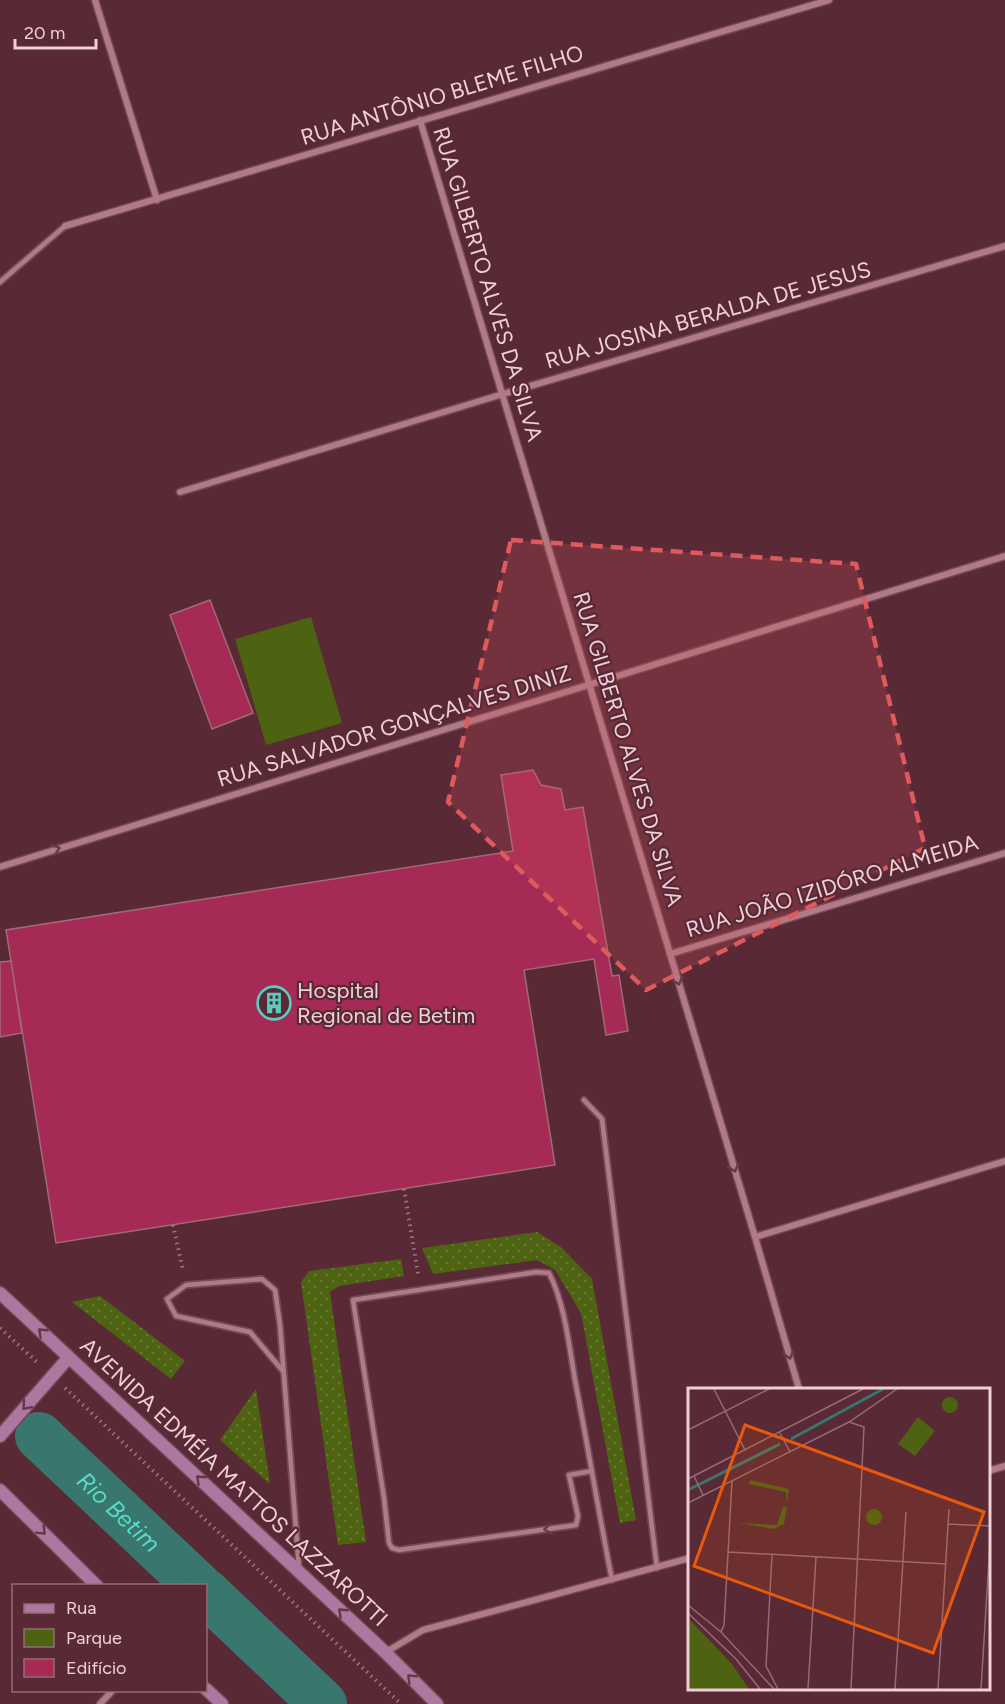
<svg xmlns="http://www.w3.org/2000/svg" width="1005" height="1704" viewBox="0 0 1005 1704" font-family="Figtree,sans-serif">
  <style>
    .grass { fill: url(#grass-dots) }
    .park { fill: #4d6311 }
    .lines { fill: none; stroke-linecap: round; stroke-linejoin: round }
    .river { stroke: #39776e; stroke-width: 48 }
    .building { fill: #a62a56; stroke: #a16a77; stroke-width: 1.5 }
    .service-casing { stroke: #724955; stroke-width: 8 }
    .minor-casing { stroke: #724955; stroke-width: 9 }
    .secondary-casing { stroke: #724955; stroke-width: 15 }
    .path { stroke: #9e7680; stroke-width: 4; stroke-dasharray: 1.5 4.5; stroke-linecap: butt }
    .service { stroke: #b27a87; stroke-width: 4.5 }
    .minor { stroke: #b27a87; stroke-width: 6 }
    .secondary { stroke: #ae77a0; stroke-width: 12 }
    .oneway { stroke: #6b3946 }
    .oneway2 { stroke: #663546 }
    .marked { fill: #de5a5c; fill-opacity: 0.2; stroke: #de5a5c; stroke-width: 4.5; stroke-dasharray: 12 8; stroke-linejoin: round }
    .labels { text-anchor: middle; dominant-baseline: central; stroke-width: 4.5; stroke-linejoin: round; paint-order: stroke }
    .street-label { font-size: 22px; fill: #efd0d6; stroke: #592936 }
    .poi-label { font-size: 22px; fill: #efd0d6; stroke: #592936; text-anchor: start }
    .water-label { font-size: 24px; font-style: italic; fill: #59daca; stroke: #592936 }
    .inset-river { fill: none; stroke: #39776e; stroke-width: 3 }
    .inset-road { fill: none; stroke: #956c76; stroke-width: 1.5 }
    .view { fill: #e8590c; fill-opacity: 0.15; stroke: #e8590c; stroke-width: 3 }
    .inset-edge { fill: none; stroke: #efd0d6; stroke-width: 3 }
  </style>
  <defs>
    <pattern id="grass-dots" width="8" height="8" patternUnits="userSpaceOnUse" patternTransform="scale(1.5)"><rect width="8" height="8" fill="#4d6311"/><path d="M2 2h.1M6 6h.1" fill="none" stroke="#677833" stroke-width="1.8" stroke-linecap="round"/></pattern>
  </defs>
  <rect width="100%" height="100%" fill="#592936"/>
  <path class="grass" d="M537,1232L561,1247L592,1279L636,1520L620,1523L581,1313L555,1270L537,1260L433,1274L422,1248Z
    M401,1259L404,1276L339,1286L330,1292L366,1542L338,1545L301,1282L309,1271Z
    M100,1296L185,1361L171,1379L72,1302Z
    M256,1389L270,1484L220,1440Z"/>
  <path class="park" d="M311,617L342,723L266,745L235,639Z"/>
  <g class="lines">
    <g class="river">
      <path id="s1" d="M39,1436L198,1586"/>
      <path d="M206,1593L323,1704"/>
    </g>
  </g>
  <path class="building" d="M210,600L253,713L212,729L170,615Z
    M533,770L541,785L561,789L565,810L583,807L612,976L619,975L628,1031L606,1035L594,959L524,970L555,1165L56,1243L6,930L513,851L501,775Z
    M11,961L22,1033L0,1037V962Z"/>
  <g class="lines">
    <defs>
      <path id="service" d="M0,282L65,226
        M584,1100L602,1119L657,1568
        M283,1371L250,1332L176,1316L167,1299L186,1285L262,1279L275,1290L280,1325L299,1567
        M592,1471L569,1475L578,1516L576,1525L399,1550L392,1548L389,1543L384,1498L353,1300L536,1272L549,1273C565,1304 569,1346 575,1380C588,1447 599,1514 612,1580"/>
      <path id="minor" d="M95,0L157,200
        M420,120L755,1237L799,1389
        M65,226L829,0
        M180,492L503,394L1005,246
        M0,867L1005,556
        M670,954L1005,853
        M755,1237L1005,1161
        M988,1471L1005,1466
        M386,1652L423,1630L690,1558
        M100,1704L113,1690"/>
      <path id="secondary" d="M0,1293L385,1652L437,1704
        M0,1436L69,1357
        M0,1490L97,1586
        M206,1689L222,1704"/>
    </defs>
    <use href="#service" class="service-casing"/>
    <use href="#minor" class="minor-casing"/>
    <use href="#secondary" class="secondary-casing"/>
    <path class="path" d="M404,1189L418,1274
      M173,1225L183,1270
      M0,1328L38,1363
      M65,1388L401,1704"/>
    <use href="#service" class="service"/>
    <use href="#minor" class="minor"/>
    <use href="#secondary" class="secondary"/>
  </g>
  <defs><path id="oneway-chevron" d="M-2-3.5L2.5 0L-2 3.5" fill="none" stroke-width="1.6" stroke-linecap="round" stroke-linejoin="round" transform="scale(1.5)"/></defs>
  <g class="oneway">
    <use href="#oneway-chevron" transform="translate(56 849) rotate(-17)"/>
    <use href="#oneway-chevron" transform="translate(678 981) rotate(73)"/>
    <use href="#oneway-chevron" transform="translate(734 1168) rotate(73)"/>
    <use href="#oneway-chevron" transform="translate(789 1355) rotate(74)"/>
    <use href="#oneway-chevron" transform="translate(548 1529) rotate(172)"/>
  </g>
  <g class="oneway2">
    <use href="#oneway-chevron" transform="translate(42 1332) rotate(-137)"/>
    <use href="#oneway-chevron" transform="translate(26 1406) rotate(131)"/>
    <use href="#oneway-chevron" transform="translate(200 1479) rotate(-137)"/>
    <use href="#oneway-chevron" transform="translate(42 1531) rotate(45)"/>
    <use href="#oneway-chevron" transform="translate(342 1612) rotate(-137)"/>
    <use href="#oneway-chevron" transform="translate(411 1678) rotate(-135)"/>
  </g>
  <path class="marked" d="M511,540L856,564L925,848L646,990L448,802Z"/>
  <defs>
    <symbol id="building-ring" viewBox="-11 -11 22 22"><circle r="9.5" fill="#592936" stroke="#59cebf" stroke-width="1.5"/><path d="M-4-6H4V6H1V3H-1V6H-4ZM-2.5-4.3h1.7v1.8h-1.7ZM.8-4.3h1.7v1.8H.8ZM-2.5-1h1.7V.8h-1.7ZM.8-1h1.7V.8H.8Z" fill="#59cebf"/></symbol>
  </defs>
  <g fill-rule="evenodd">
    <use href="#building-ring" x="255" y="984" width="38" height="38"/>
  </g>
  <g class="labels">
    <g class="street-label">
      <text transform="translate(442 95) rotate(-17)">RUA ANTÔNIO BLEME FILHO</text>
      <text transform="translate(488 284) rotate(73)">RUA GILBERTO ALVES DA SILVA</text>
      <text transform="translate(708 315) rotate(-16)">RUA JOSINA BERALDA DE JESUS</text>
      <text transform="translate(394 726) rotate(-17)">RUA SALVADOR GONÇALVES DINIZ</text>
      <text transform="translate(628 749) rotate(73)">RUA GILBERTO ALVES DA SILVA</text>
      <text transform="translate(832 886) rotate(-17)">RUA JOÃO IZIDÓRO ALMEIDA</text>
      <text transform="translate(234 1482) rotate(43)">AVENIDA EDMÉIA MATTOS LAZZAROTTI</text>
    </g>
    <g class="poi-label">
      <text x="297" y="990">Hospital<tspan x="297" dy="25">Regional de Betim</tspan></text>
    </g>
    <g class="water-label">
      <text stroke="none"><textPath href="#s1" startOffset="110">Rio Betim</textPath></text>
    </g>
  </g>
  <g transform="translate(688 1388)">
    <rect width="302" height="302" fill="#592936"/>
    <path d="M62,92L101,101L99,116L98,104L61,96ZM95,119H99L96,136L86,141L50,135L89,137Z" fill="#4d6311"/>
    <path d="M0,230L44,276L61,301H0Z" fill="#4d6311"/>
    <path d="M254 17a8 8 0 1 1 16 0a8 8 0 1 1-16 0ZM230,29L247,43L227,68L210,56ZM178 129a8 8 0 1 1 16 0a8 8 0 1 1-16 0Z" fill="#4d6311"/>
    <path class="inset-river" d="M103,51L195,1M0,102L92,56"/>
    <path class="inset-road" d="M26,1L57,62M161,34L176,39L163,301M0,42L81,1M92,45L102,64M6,88L15,107M0,91L175,1M0,115L161,34L209,1M260,136L302,138M40,164L258,176M84,167L78,278L90,301M0,217L33,244L86,301M0,225L48,271L72,301M33,244L36,237L44,93M120,301L128,169M207,301L218,124M250,301L261,121M293,301L302,156"/>
    <path class="view" d="M57,37L296,124L245,265L6,178Z"/>
    <rect width="302" height="302" class="inset-edge"/>
  </g>
  <rect x="12" y="1584" width="195" height="108" fill="#592936" stroke="#956c76" stroke-width="1.5"/>
  <rect x="24" y="1604" width="30" height="9" fill="#ae77a0" stroke="#956c76" stroke-width="1.5"/>
  <text x="66" y="1614" font-size="18" fill="#efd0d6">Rua</text>
  <rect x="24" y="1629" width="30" height="18" fill="#4d6311" stroke="#956c76" stroke-width="1.5"/>
  <text x="66" y="1644" font-size="18" fill="#efd0d6">Parque</text>
  <rect x="24" y="1659" width="30" height="18" fill="#a62a56" stroke="#956c76" stroke-width="1.5"/>
  <text x="66" y="1674" font-size="18" fill="#efd0d6">Edifício</text>
  <path d="M15 39v9h81v-9" fill="none" stroke="#efd0d6" stroke-width="3"/>
  <text x="24" y="39" font-size="18" fill="#efd0d6" stroke="#592936" stroke-width="4.5" paint-order="stroke">20 m</text>
</svg>
